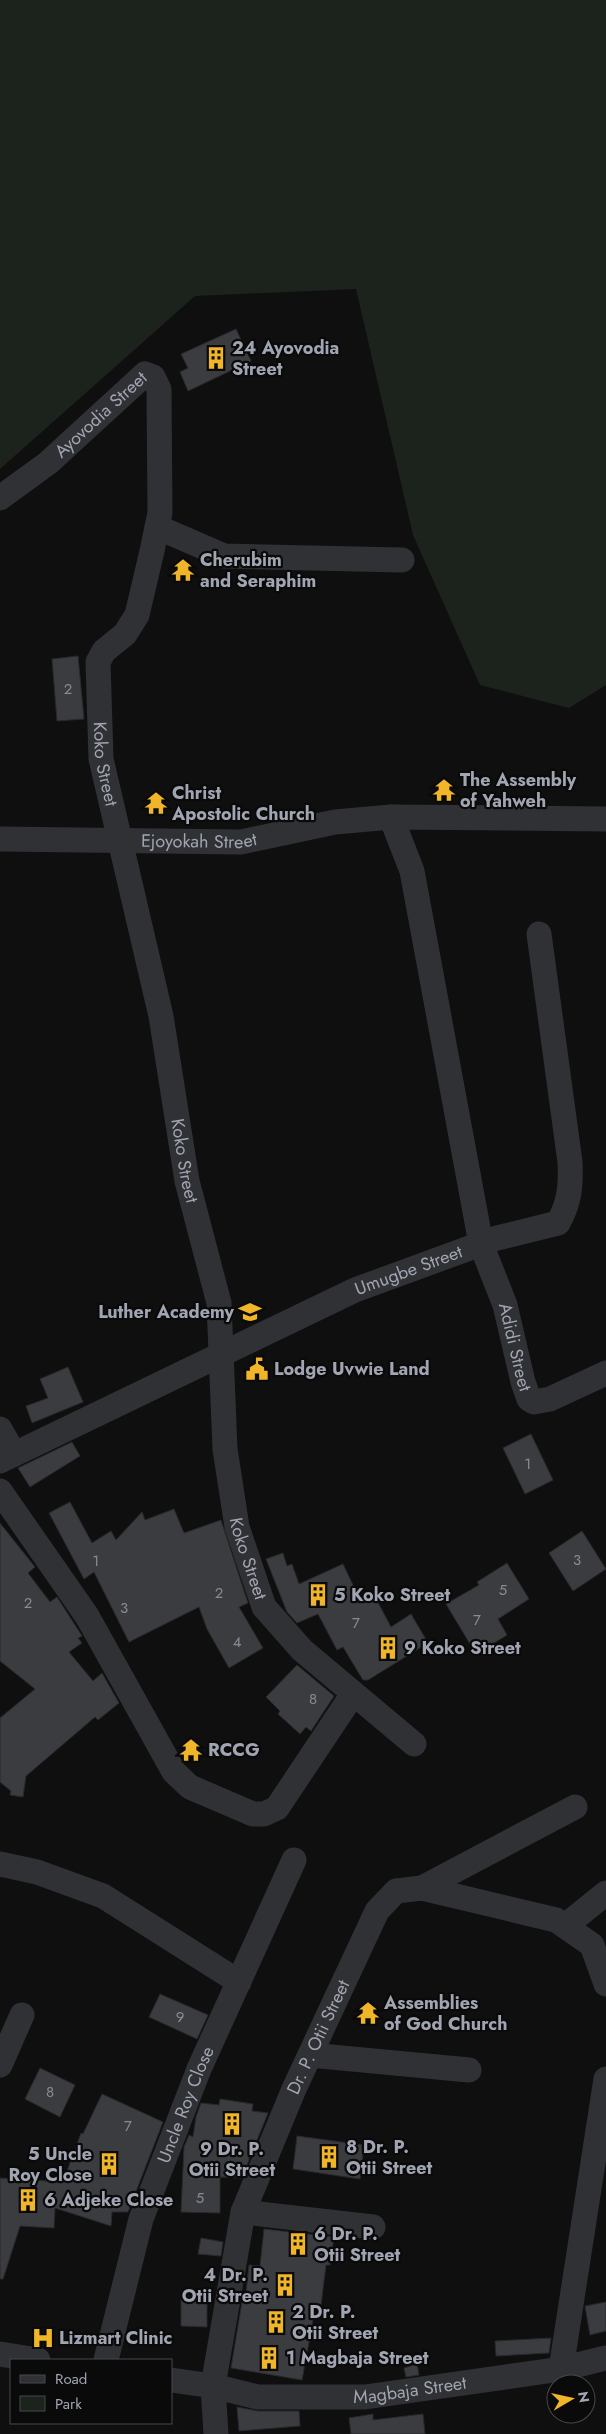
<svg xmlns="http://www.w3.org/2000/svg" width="606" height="2434" viewBox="0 0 606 2434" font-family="Jost,sans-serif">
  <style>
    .green { fill: #1c231d }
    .building { fill: #3b3c40; stroke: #29292c }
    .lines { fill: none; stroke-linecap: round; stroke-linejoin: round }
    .minor { stroke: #303135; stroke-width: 25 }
    .labels { text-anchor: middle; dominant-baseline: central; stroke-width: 4.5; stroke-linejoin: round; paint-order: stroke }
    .number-label { font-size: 15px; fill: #878b95 }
    .poi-label { font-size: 18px; font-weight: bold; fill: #a0a5b1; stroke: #0a0a0b; text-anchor: start }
    .street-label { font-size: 18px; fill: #a0a5b1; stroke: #0a0a0b }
  </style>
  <rect width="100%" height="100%" fill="#0f0f10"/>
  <path class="green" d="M0,0H606V685L569,708L480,685L413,535L356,289L195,296L0,469Z"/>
  <path class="building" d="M236,329L251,361L188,391L180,372L188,368L181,354Z
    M78,656L84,719L57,721L52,659Z
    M68,1367L83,1402L32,1423L26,1406L48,1398L40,1379Z
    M531,1434L553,1480L525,1494L503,1448Z
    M72,1442L80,1456L30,1487L18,1468Z
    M70,1502L92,1543L111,1531L116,1540L142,1512L145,1520L174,1509L184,1533L221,1520L248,1603L239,1607L263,1648L229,1668L207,1629L199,1607L129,1642L94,1572L84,1579L49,1513Z
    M0,1523L35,1567L28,1573L50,1602L57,1597L82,1636L78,1638L82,1643L69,1652L93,1681L102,1673L119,1703L98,1720L95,1717L26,1776L23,1797L10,1795L11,1791L0,1782V1718L35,1689L0,1661Z
    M582,1531L606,1569L573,1591L549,1553Z
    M283,1553L287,1566L292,1564L299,1584L343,1564L361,1602L374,1595L391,1627L411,1614L428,1643L368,1680H363L343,1647L337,1650L318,1614L297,1623L287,1612L266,1559Z
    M507,1563L529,1599L498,1619L507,1635L476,1654L446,1604L479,1585L477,1582Z
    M297,1665L334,1696L311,1731L306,1727L300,1734L278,1714L280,1711L266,1697Z
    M160,1994L208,2015L197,2039L149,2017Z
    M40,2068L75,2085L60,2117L25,2099Z
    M102,2094L163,2122L128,2212H112L111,2226L55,2208L54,2228L20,2226L3,2279H0V2178L63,2182L81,2133L83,2134Z
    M220,2099L253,2104L252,2111L268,2113L255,2145L249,2144V2160L242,2178L220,2177V2213L181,2212L184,2147L189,2135L193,2137L196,2117L201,2103L219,2105Z
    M297,2136L364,2145L360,2179L293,2169Z
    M264,2229L334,2237L330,2265H326L321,2305L315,2304L310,2342H309L302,2380L231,2368L242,2302H245L249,2265L260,2266Z
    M201,2238L223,2242L221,2256L198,2254Z
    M181,2297L207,2298V2327L181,2326Z
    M606,2302V2331L590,2335L585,2306Z
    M551,2338L549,2353L496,2356L495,2341Z
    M417,2364L419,2375L406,2377L404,2368Z
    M237,2407L258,2411H299L300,2426L239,2431Z
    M373,2414V2420L423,2414L425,2434H351L349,2418Z"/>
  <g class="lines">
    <g class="minor">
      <path id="s1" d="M0,498L48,463L145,374L153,377L159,389L160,513L152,551L137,615L125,634L104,651L98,662L101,759L161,1016L187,1181L219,1303L225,1449L237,1527L264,1607L302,1650L414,1744"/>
      <path d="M157,527L224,556L402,560"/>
      <path id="s2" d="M391,817L412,871L481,1244L505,1305L523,1382L529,1399L534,1402L550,1399L606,1373"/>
      <path id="s3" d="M0,839L241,842L335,822L391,817L606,819"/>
      <path d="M0,1429L14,1454"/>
      <path id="s4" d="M0,1461L355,1290L497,1238L558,1223C570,1202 571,1185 570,1162L539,934"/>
      <path d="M0,1491L87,1616L174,1772L190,1787L253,1814H264L277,1808L353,1694"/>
      <path d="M0,1864L37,1872L103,1896L239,1982"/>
      <path d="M422,1888L556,1920L592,1945L606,1984"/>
      <path d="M565,1926L606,1893"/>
      <path d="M310,2055L469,2070"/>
      <path d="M0,2065L22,2015"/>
      <path d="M243,2212L373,2227"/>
      <path d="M0,2354L38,2360"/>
      <path id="s5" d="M106,2360L141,2219L199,2069L294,1860"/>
      <path d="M561,2369L606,2079"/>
      <path id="s6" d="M171,2380L213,2386L258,2397H365L561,2369L606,2358"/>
      <path id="s7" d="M216,2434L213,2386L243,2212L294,2089L377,1911L396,1891L422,1888L575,1807"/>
    </g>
  </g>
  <defs>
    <symbol id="building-bare" viewBox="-9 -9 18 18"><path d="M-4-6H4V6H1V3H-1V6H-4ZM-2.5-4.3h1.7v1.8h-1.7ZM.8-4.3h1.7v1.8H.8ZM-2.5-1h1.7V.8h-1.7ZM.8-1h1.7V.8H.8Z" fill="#f0b528" stroke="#0a0a0b" stroke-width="2.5" paint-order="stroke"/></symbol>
    <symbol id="temple-bare" viewBox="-9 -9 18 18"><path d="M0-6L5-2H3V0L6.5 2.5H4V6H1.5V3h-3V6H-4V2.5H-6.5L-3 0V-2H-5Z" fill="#f0b528" stroke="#0a0a0b" stroke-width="2.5" paint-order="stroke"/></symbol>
    <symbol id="school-bare" viewBox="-9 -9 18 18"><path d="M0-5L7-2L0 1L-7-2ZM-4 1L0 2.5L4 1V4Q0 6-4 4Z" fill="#f0b528" stroke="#0a0a0b" stroke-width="2.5" paint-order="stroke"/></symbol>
    <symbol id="civic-bare" viewBox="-9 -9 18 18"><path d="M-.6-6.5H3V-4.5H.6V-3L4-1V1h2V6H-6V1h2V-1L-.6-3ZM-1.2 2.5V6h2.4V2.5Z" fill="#f0b528" stroke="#0a0a0b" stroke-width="2.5" paint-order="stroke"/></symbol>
    <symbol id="hospital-bare" viewBox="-9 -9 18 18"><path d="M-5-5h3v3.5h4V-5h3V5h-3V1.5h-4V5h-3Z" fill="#f0b528" stroke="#0a0a0b" stroke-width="2.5" paint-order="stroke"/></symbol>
  </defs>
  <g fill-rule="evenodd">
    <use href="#building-bare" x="200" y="342" width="32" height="32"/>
    <use href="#temple-bare" x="167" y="554" width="32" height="32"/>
    <use href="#temple-bare" x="428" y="774" width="32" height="32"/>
    <use href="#temple-bare" x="140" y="787" width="32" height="32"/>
    <use href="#school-bare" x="234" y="1296" width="32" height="32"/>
    <use href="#civic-bare" x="241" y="1353" width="32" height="32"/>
    <use href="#building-bare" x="302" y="1579" width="32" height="32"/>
    <use href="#building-bare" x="372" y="1632" width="32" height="32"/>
    <use href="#temple-bare" x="175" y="1734" width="32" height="32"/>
    <use href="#temple-bare" x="352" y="1997" width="32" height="32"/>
    <use href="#building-bare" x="216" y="2108" width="32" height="32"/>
    <use href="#building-bare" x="313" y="2141" width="32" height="32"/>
    <use href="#building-bare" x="93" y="2148" width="32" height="32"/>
    <use href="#building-bare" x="12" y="2184" width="32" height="32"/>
    <use href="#building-bare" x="282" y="2228" width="32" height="32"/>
    <use href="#building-bare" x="269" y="2269" width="32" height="32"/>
    <use href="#building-bare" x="260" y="2306" width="32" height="32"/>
    <use href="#hospital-bare" x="27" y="2322" width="32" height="32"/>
    <use href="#building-bare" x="253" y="2342" width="32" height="32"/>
  </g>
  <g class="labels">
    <g class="number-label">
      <text x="68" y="689">2</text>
      <text x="528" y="1464">1</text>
      <text x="577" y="1560">3</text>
      <text x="96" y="1561">1</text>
      <text x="503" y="1590">5</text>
      <text x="219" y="1593">2</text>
      <text x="28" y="1603">2</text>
      <text x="124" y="1608">3</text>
      <text x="477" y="1620">7</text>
      <text x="356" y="1623">7</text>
      <text x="237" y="1642">4</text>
      <text x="313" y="1699">8</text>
      <text x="180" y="2017">9</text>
      <text x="50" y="2092">8</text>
      <text x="128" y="2126">7</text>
      <text x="200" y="2198">5</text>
    </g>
    <g class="poi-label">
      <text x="232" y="348">24 Ayovodia<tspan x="232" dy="21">Street</tspan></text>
      <text x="200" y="560">Cherubim<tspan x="200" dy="21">and Seraphim</tspan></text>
      <text x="460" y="780">The Assembly<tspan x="460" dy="21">of Yahweh</tspan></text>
      <text x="172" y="793">Christ<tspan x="172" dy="21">Apostolic Church</tspan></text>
      <text x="234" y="1312" text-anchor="end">Luther Academy</text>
      <text x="274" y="1369">Lodge Uvwie Land</text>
      <text x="334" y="1595">5 Koko Street</text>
      <text x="404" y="1648">9 Koko Street</text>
      <text x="208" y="1750">RCCG</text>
      <text x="384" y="2003">Assemblies<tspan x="384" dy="21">of God Church</tspan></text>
      <text x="346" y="2147">8 Dr. P.<tspan x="346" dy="21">Otii Street</tspan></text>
      <text x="232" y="2149" text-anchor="middle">9 Dr. P.<tspan x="232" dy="21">Otii Street</tspan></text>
      <text x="92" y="2154" text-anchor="end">5 Uncle<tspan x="92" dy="21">Roy Close</tspan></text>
      <text x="44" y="2200">6 Adjeke Close</text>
      <text x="314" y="2234">6 Dr. P.<tspan x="314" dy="21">Otii Street</tspan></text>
      <text x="268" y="2275" text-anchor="end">4 Dr. P.<tspan x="268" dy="21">Otii Street</tspan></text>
      <text x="292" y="2312">2 Dr. P.<tspan x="292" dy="21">Otii Street</tspan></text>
      <text x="59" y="2338">Lizmart Clinic</text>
      <text x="286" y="2358">1 Magbaja Street</text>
    </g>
    <g class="street-label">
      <text stroke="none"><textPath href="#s1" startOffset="131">Ayovodia Street</textPath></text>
      <text stroke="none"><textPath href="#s1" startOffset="606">Koko Street</textPath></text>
      <text stroke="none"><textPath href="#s3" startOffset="199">Ejoyokah Street</textPath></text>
      <text stroke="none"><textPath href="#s1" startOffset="1011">Koko Street</textPath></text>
      <text stroke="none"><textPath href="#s4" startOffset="451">Umugbe Street</textPath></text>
      <text stroke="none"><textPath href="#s2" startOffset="546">Adidi Street</textPath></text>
      <text stroke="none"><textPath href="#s1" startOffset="1416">Koko Street</textPath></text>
      <text stroke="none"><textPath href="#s7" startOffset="415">Dr. P. Otii Street</textPath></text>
      <text stroke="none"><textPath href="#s5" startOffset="268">Uncle Roy Close</textPath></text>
      <text stroke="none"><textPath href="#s6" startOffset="241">Magbaja Street</textPath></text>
    </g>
  </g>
  <rect x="10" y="2359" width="162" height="65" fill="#0a0a0b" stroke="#46484d"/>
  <rect x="20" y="2375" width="25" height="8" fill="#303135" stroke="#46484d"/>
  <text x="55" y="2384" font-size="15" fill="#a0a5b1">Road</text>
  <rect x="20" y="2396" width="25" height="15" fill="#1c231d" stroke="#46484d"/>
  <text x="55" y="2409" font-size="15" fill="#a0a5b1">Park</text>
  <g transform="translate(571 2399) rotate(81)"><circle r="24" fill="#0a0a0b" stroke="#46484d"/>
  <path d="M0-4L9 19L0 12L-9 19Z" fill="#f0b528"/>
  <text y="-8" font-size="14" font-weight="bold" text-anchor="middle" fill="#a0a5b1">N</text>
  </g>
</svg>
